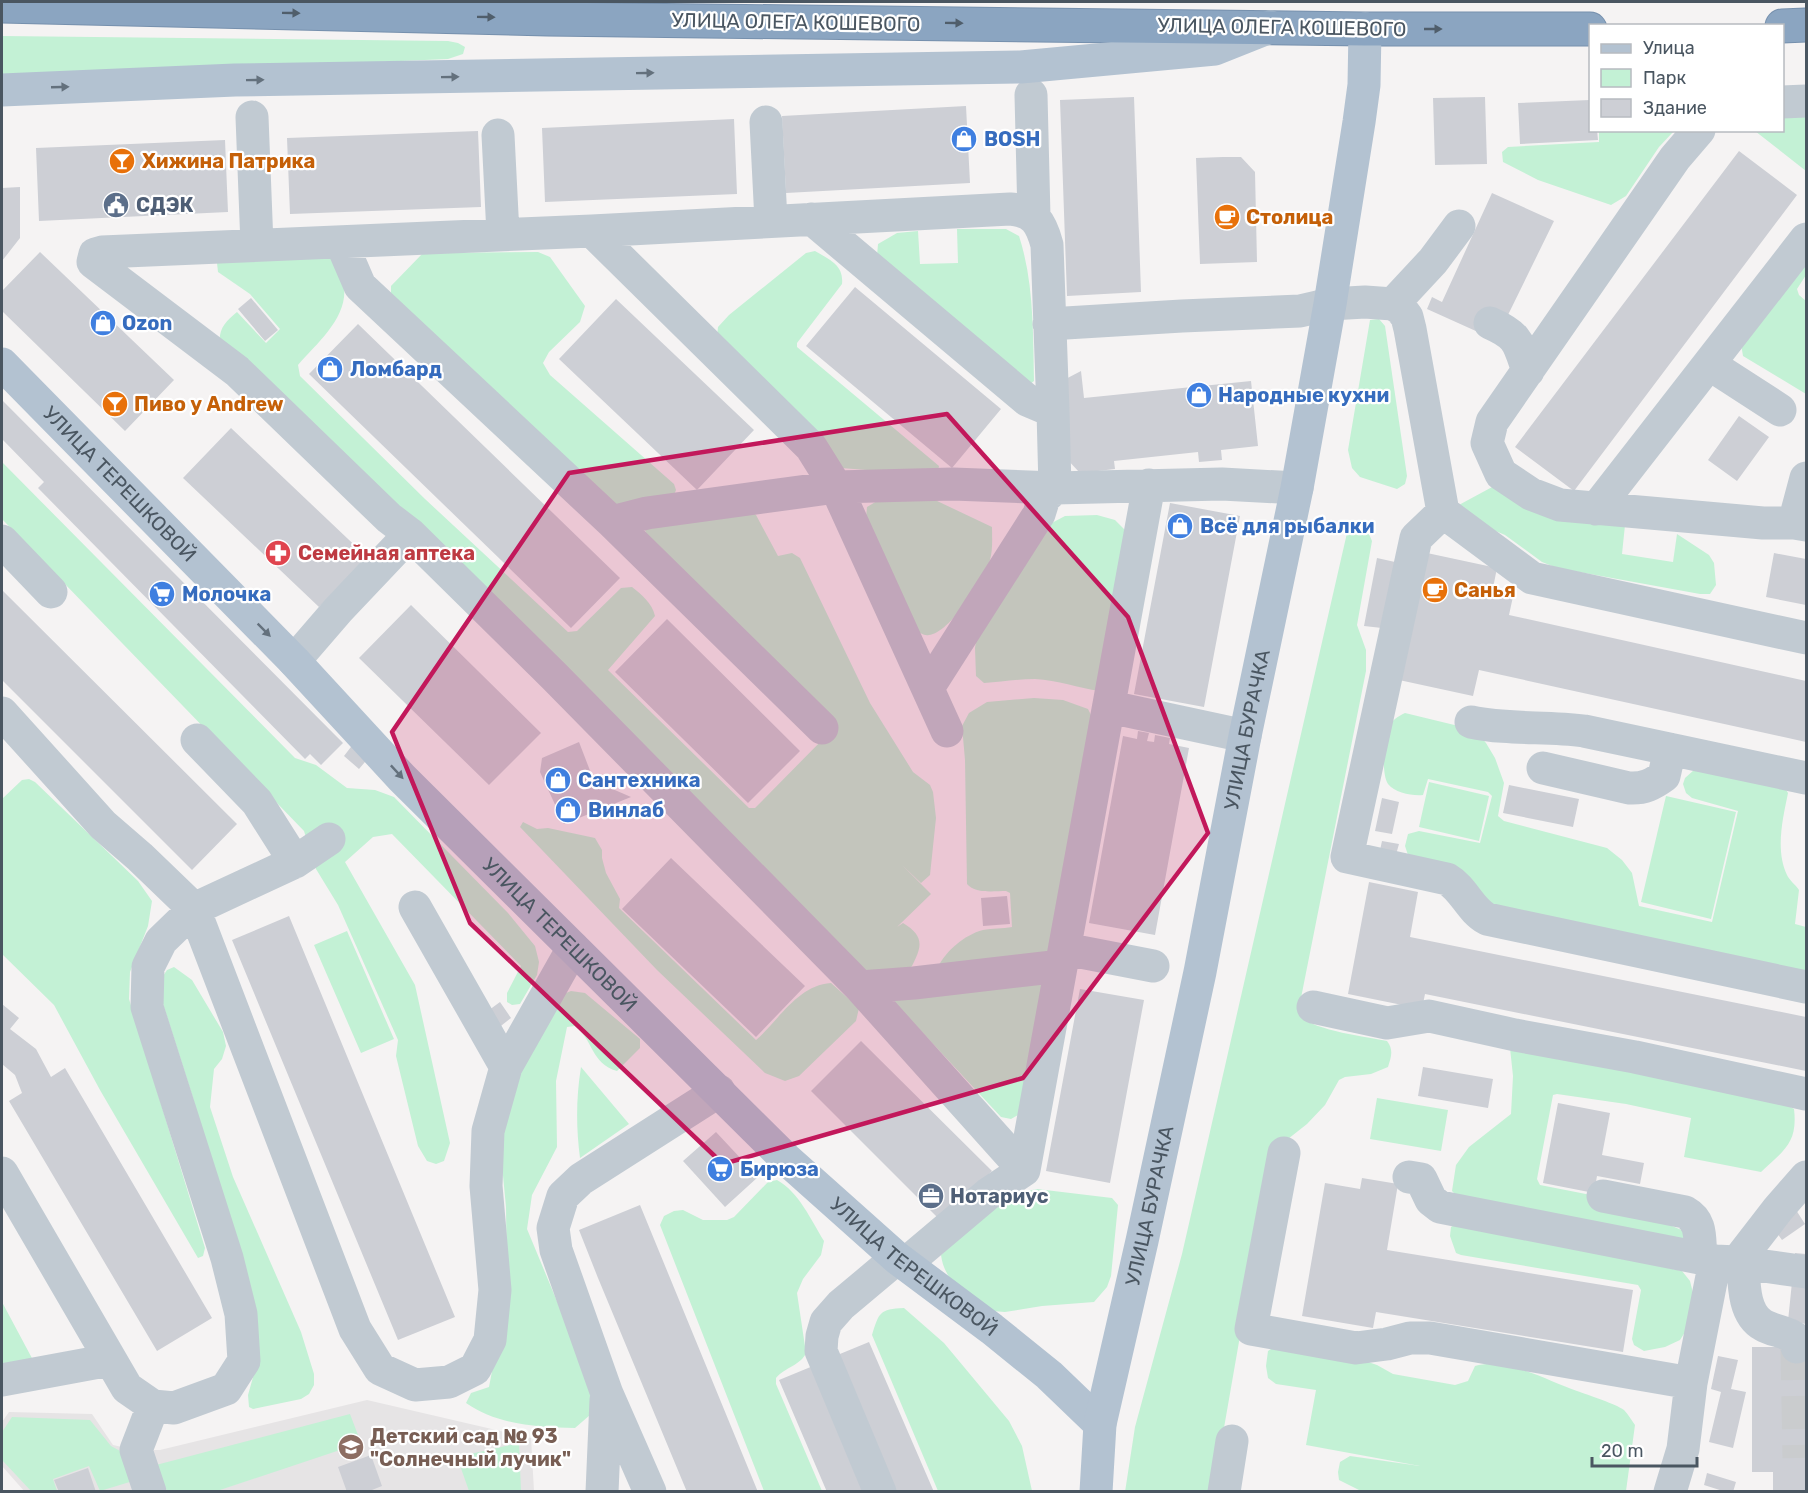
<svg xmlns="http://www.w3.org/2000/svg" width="1808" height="1493" viewBox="0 0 1808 1493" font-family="Rubik,sans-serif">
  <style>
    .education { fill: #e6e4e5 }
    .green { fill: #c3f1d5 }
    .building { fill: #cdcfd5 }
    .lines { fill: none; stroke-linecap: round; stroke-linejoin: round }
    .minor-tunnel { stroke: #caccce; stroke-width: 33; stroke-dasharray: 33 16; stroke-linecap: butt }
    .highway-casing { stroke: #7690ad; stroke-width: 35 }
    .minor { stroke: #c1cad2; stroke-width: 33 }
    .major { stroke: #b3c2d1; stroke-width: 33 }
    .highway { stroke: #8ba5c1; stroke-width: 33 }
    .oneway { fill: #505e6b }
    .oneway2 { fill: #64717d }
    .marked { fill: #c2185b; fill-opacity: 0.2; stroke: #c2185b; stroke-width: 4.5; stroke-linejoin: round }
    .labels { text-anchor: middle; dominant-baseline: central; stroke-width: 4.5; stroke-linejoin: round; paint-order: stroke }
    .street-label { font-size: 20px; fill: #4a5661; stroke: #fff }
    .shop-label { font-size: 20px; font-weight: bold; fill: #366cbe; stroke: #fff; text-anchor: start }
    .food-label { font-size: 20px; font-weight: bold; fill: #c56008; stroke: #fff; text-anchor: start }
    .service-label { font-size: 20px; font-weight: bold; fill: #4e5e75; stroke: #fff; text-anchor: start }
    .health-label { font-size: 20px; font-weight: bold; fill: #be3a42; stroke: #fff; text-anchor: start }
    .education-label { font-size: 20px; font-weight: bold; fill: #785e54; stroke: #fff; text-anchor: start }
  </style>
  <rect width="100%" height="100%" fill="#f5f3f3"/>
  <path class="education" d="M367,1400L531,1438L534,1491L25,1492L2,1466V1422L9,1412L92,1414L113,1445L136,1450H160Z"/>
  <path class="green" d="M2,36L448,41L458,43L465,47L463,54L448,59L2,78Z
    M1806,110V171L1755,131L1782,130L1783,111Z
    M1599,131H1674L1659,147L1626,196L1611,205L1538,180L1503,162L1502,152L1508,147L1599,142Z
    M957,229H1006L1019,236C1034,282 1033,333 1034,381L1030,384L877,256L878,244L897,233L918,231L920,264L958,263Z
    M815,251C830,260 844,265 842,284L797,343V347L939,466L938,471L932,475L841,468L717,337L718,327L729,315L806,253Z
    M538,252L550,257L585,306L580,322L549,352L543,363L550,375L674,484L676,490L674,495L620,505L609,503L391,298V286L423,253Z
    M328,253C332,259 337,266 340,273C357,310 320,340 298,365L300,376L425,499L568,632L577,631L621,588L632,587C642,595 652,603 655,616L608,670L749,808H755L830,732L646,537L645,527L752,512L756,515L778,556L792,553L800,558L870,703L913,772L930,785L933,792L936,818L930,875L921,883L902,865L931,894L897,927L903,923C928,938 920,950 909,972L867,979L220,344C218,329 226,321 237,312L266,343L280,329L250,294L218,272L217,263Z
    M1806,255V275L1797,289L1799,295L1806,301V394L1743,356L1741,344Z
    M1379,319L1385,326L1407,476L1405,484L1397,489L1360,477L1352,468L1348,450L1370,320Z
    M2,462L295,758L316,765L347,788L375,790L394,797L508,913L535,946L539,962L537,975L520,1004L512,1005L507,1002V993L521,966L392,834L373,837L345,862L415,985L450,1143L444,1161L436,1164L427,1161L418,1146L396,1056L398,1040L338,905L316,869L304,831L2,519Z
    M1494,486L1625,525L1622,554L1673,562L1677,534L1709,555L1714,563L1716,585L1710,594H1700L1557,568L1542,562L1505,535L1458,515L1457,506Z
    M935,500L992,527C992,538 993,549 990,560C984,579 950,633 929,635C924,636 920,633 916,630L866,518L867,507L877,501Z
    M1097,515L1115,520L1127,532L1100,691C1078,688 1058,680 1035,679C1018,679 1001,682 984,683L976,676L975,648L977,635L1048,525L1065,516Z
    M1357,527L1368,532L1372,541L1357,625L1366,650V671L1298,1013C1307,1030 1368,1037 1387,1041C1394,1050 1391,1057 1388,1067L1371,1074L1345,1077L1339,1080L1325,1105L1307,1124L1274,1150L1271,1158L1213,1491L1125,1492L1135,1427L1182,1254L1347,533L1349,530Z
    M1034,698L1063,700L1088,709L1095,723L1048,953L938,967C946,951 964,935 983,930C992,928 1003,929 1012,927L1010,893L1006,891C994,891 975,894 967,884L965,760L962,726L969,713L987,702Z
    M1405,713L1475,730L1486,743L1495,758L1504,783L1498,816L1504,821L1607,848L1622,860L1632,873L1639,906L1712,922L1738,811L1692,798L1686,793L1683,784L1685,778L1694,770L1785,788L1788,793C1783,818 1775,850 1787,875C1789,880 1795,884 1799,890L1795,924L1806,927V978L1502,914L1408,855L1405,846L1408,834L1419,831L1480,843L1492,796L1488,792L1428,779L1423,795C1412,796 1395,793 1388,784C1381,773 1384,740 1388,728C1391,721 1398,716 1405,713Z
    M29,779L35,782L138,881L152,901L148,926L130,972L129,999L205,1248L203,1256L198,1258L100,1090L54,1005L2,954V799L22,780Z
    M1429,782L1489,796L1479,841L1419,827Z
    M1666,796L1736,812L1711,919L1641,902Z
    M523,822L537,829L548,828L595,838L602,850V858L606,873L620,899L619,908L756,1040C779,1020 798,985 831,983L859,1008L856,1021L799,1076L785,1081L765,1073L657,970L520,827Z
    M347,931L394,1039L361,1053L314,945Z
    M174,967L192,980L223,1032L226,1046L222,1059L214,1069L210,1107L233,1177L301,1332L314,1374V1385L309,1394L301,1399L253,1409L249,1407L248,1395L259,1356L193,1098L163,1004L161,979L167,970Z
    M1044,984L1020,1114L1011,1119L1001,1117L895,1003L894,996Z
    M571,991L585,993L640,1039V1048L617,1071C591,1064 593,1039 575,1026L567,1027L556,1081L557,1147L532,1195L527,1229L576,1347L593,1403L590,1415L575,1428C538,1427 497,1425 466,1403L471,1393L489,1387L507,1292L506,1207L500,1144L507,1099L561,995Z
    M1510,1048L1772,1097L1794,1109C1798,1143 1784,1150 1761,1172L1684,1157L1691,1118L1626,1104L1557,1094L1553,1095L1537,1179L1540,1185L1591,1195L1672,1226L1684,1231L1689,1242L1461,1200L1452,1191L1456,1165L1469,1147L1511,1114L1513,1076Z
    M581,1067L629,1124L580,1158C576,1127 576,1098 581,1067Z
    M1377,1098L1448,1110L1441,1151L1370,1139Z
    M777,1180C799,1192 811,1220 824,1241L821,1255L803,1279L797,1293L806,1353C801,1365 784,1368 776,1378V1384L822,1491H764L660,1225L664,1216L674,1211L683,1210L703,1220H727L734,1217L768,1182Z
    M1037,1189L1112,1198L1118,1205L1111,1276L1107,1287L1094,1302L1042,1306L1005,1312L979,1310C963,1294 944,1279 941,1255L993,1207L1013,1194Z
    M1458,1223L1682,1271L1690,1281L1693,1293L1687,1329L1680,1340L1665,1347L1644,1351L1634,1345L1632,1339L1641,1290L1638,1285L1461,1255L1456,1253L1450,1236L1451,1227Z
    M2,1302L34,1362L2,1372Z
    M904,1308L944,1343L1009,1421L1022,1446L1032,1491H938L872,1335C879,1313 879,1309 904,1308Z
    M1280,1343L1353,1357L1377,1365L1393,1374L1455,1385L1468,1381L1475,1366C1508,1357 1547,1381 1577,1391C1588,1395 1616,1404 1624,1410C1628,1414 1632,1421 1635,1425L1626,1491H1361L1339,1480L1338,1472L1340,1462L1350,1456L1420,1466L1306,1445L1316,1390L1276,1384L1268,1378L1266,1366L1268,1351Z
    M350,1414L361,1443L217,1491H167L156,1465Z
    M12,1417L90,1420L111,1446L122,1452L133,1481L100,1491L89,1466L53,1479L57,1491H31L2,1460V1432Z
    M519,1443L521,1491H469L457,1457Z"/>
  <path class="building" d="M1134,97L1141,292L1067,296L1060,100Z
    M1485,97L1487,164L1435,165L1433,98Z
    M1590,100V130H1597L1598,140L1520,144L1518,103Z
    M966,106L970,183L786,193L782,116Z
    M734,119L737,194L545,202L542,128Z
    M478,131L481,207L290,214L287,138Z
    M225,140L228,212L39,221L36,148Z
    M1739,151L1797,195L1574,491L1515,447Z
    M1223,157H1241L1255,172L1257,262L1200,264L1196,158Z
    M20,187V238L2,261V188Z
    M1492,193L1554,221L1506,319L1478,332L1427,309L1432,297L1442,302Z
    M40,252L174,380L125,431L2,311V291Z
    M855,287L1001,409L952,468L806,346Z
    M251,298L278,330L265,341L238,309Z
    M616,299L754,430L697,490L559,359Z
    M358,324L620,578L571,628L309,374Z
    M1081,371L1084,398L1251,381L1258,446L1221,450L1222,460L1199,462L1198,452L1114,461L1115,469L1080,473L1065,457L1058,383Z
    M2,400L343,743L321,765L310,754L305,759L38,488L44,482L2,439Z
    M1739,416L1769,437L1737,481L1708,460Z
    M231,428L367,557L319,607L183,478Z
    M1170,503L1240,516L1204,707L1134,694Z
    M1427,553L1497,568L1493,588L1514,592L1509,615L1806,681V742L1479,670L1473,696L1399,680Z
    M1774,553L1806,559V605L1766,597Z
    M1377,558L1395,562L1382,628L1364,626Z
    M2,590L237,824L192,870L2,680Z
    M411,605L541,733L489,785L359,658Z
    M667,619L800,751L748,803L615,672Z
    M1138,731L1149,733L1147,741L1154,742L1155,735L1170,738L1169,744L1189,748L1155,935L1089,923L1123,736L1137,739Z
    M579,742L594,781L631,797L564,824L540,772L542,758Z
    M354,743L370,756L359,769L344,756Z
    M1509,785L1579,799L1573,827L1503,813Z
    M1382,798L1399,802L1392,834L1375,831Z
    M1382,841L1399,844L1395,858L1379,855Z
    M671,858L805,986L756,1037L622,909Z
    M1369,882L1418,892L1410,937L1806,1017V1071L1425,994L1422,1009L1348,994Z
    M1007,896L1010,924L983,926L981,898Z
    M289,916L455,1317L398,1340L232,940Z
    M1080,989L1144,1000L1110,1183L1046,1171Z
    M500,1002L511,1018L497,1029L485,1013Z
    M2,1004L19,1018L10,1029L36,1049L51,1077L65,1068L212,1318L157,1351L9,1101L22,1093L15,1075L2,1064Z
    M861,1041L992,1171L941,1221L811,1091Z
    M1423,1067L1493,1079L1488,1108L1418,1096Z
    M1558,1103L1610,1113L1602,1155L1644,1163L1640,1184L1597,1176L1594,1193L1543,1183Z
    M716,1132L758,1177L725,1207L683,1161Z
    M1362,1178L1398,1184L1387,1250L1633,1290L1623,1352L1376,1312L1373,1328L1302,1316L1325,1183L1360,1189Z
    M640,1205L758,1492H687L598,1278L579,1230Z
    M1796,1210L1805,1224L1782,1240L1772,1226Z
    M1795,1253L1806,1254V1324L1788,1321Z
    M869,1342L934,1492H893L835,1356Z
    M1752,1347H1806V1492H1773V1472H1752Z
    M1718,1356L1738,1360L1731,1389L1746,1392L1733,1448L1709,1442L1721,1392L1711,1389Z
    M813,1366L866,1492H827L779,1380Z
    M371,1455L382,1486L367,1492H347L338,1467Z
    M88,1468L96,1492H59L54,1480Z
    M1707,1473L1736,1482L1733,1492H1726L1704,1485Z"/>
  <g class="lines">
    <path class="minor-tunnel" d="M1797,1347L1799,1458"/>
    <defs>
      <path id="highway" d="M2,6L548,19L1365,29H1590
        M1782,26L1806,25"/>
    </defs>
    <use href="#highway" class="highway-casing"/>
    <path class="minor" d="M1031,95L1034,217
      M1782,102L1806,101
      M252,117L257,245
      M766,122L771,221
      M1699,130L1675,158L1492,422L1487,443L1501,474L1531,494L1560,505L1763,523H1794L1806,525
      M498,135L503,234
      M812,219L1027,400L1053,411L1047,245C1041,222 1034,211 1010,209L592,231L102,252L95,254L93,262L237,371L389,518L410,534L554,676L860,987L1024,1170
      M592,231L811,447L836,487L947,731
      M341,242L360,286L612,522
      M1393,304L1433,261L1459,226
      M1490,323C1519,336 1518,342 1528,371
      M1049,324L1182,316L1300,311L1330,304L1365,302L1393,304L1401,309L1407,317L1410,329L1443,512L1532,578L1806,638
      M1709,364L1780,410
      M1596,509L1806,239
      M1443,512L1416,538L1347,857L1447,879C1464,889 1470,910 1487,919L1806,987
      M1794,523L1806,478
      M2,541L51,592
      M294,661L338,610L410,534
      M928,688L1039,514L1044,498L1055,488L1222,484L1297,488
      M1110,707L1245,736
      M2,713L103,825L140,857L194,909L355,1329L380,1369L415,1385L449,1382L475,1369L490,1340L495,1290L486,1186L488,1131L506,1067L573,948
      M1471,722C1508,730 1546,726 1584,731L1806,778
      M822,728L612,522L647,513L836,487L953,484L1055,488L1053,411
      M197,740L257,802L295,862
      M1543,768L1629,788C1644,789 1653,784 1664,776L1670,749
      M415,907L506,1067
      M1065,949L1153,966
      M860,987L914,983L1061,966
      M1313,1007L1387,1023L1429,1016L1515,1035L1635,1057L1806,1094
      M1284,1153L1251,1329L1356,1348L1387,1344L1410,1338H1430L1691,1383
      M2,1173L127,1388L153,1406L174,1408L226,1389L244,1361L241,1314L227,1258L147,1007L148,967L161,941L194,909L295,862L329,839
      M1409,1177L1421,1179L1431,1200L1440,1207L1715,1261
      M1603,1196L1685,1212C1703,1222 1699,1239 1701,1258
      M1737,1262L1743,1263C1744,1282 1743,1314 1763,1325C1773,1331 1785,1331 1795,1338L1797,1347
      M1743,1263L1806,1272
      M905,1264L988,1194L1024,1170L1149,485
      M2,1380L110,1360
      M150,1492L136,1450L153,1406
      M602,1492L606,1400
      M650,1492L607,1394L556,1250L553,1228L563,1196L581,1179L719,1091
      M880,1492L821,1351L822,1336L826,1322L841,1305L897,1258
      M1224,1492L1232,1441
      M1670,1492L1683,1449L1691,1383L1715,1261L1737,1262L1778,1209L1806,1177"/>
    <g class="major">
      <path d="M2,90L235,80L1021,67L1215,49L1270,27"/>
      <path id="s1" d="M2,364L294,661L402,778L786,1159L897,1258L992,1329L1049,1375L1100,1424"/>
      <path id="s2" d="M1096,1492L1100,1424L1142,1241L1200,972L1245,736L1297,488L1330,304L1359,122L1364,85L1365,29"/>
    </g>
    <use href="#highway" class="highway"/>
  </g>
  <defs><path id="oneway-solid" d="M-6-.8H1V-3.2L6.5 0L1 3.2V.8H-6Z" transform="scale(1.5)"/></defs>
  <g class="oneway">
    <use href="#oneway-solid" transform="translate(291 13) rotate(1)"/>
    <use href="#oneway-solid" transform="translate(486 17) rotate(1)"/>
    <use href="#oneway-solid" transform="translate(954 23) rotate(1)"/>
    <use href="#oneway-solid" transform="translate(1433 29)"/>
  </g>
  <g class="oneway2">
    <use href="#oneway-solid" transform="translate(645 73) rotate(-1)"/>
    <use href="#oneway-solid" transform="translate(450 77) rotate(-1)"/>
    <use href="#oneway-solid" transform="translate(255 80) rotate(-1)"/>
    <use href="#oneway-solid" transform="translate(60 87) rotate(-2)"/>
    <use href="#oneway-solid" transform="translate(264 630) rotate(45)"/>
    <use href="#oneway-solid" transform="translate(397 772) rotate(47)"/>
  </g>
  <path class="marked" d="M947,414L1128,617L1208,833L1023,1078L723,1164L470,923L392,732L569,473Z"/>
  <defs>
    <symbol id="shop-disc" viewBox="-11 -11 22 22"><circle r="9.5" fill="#3f7fe0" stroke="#fff"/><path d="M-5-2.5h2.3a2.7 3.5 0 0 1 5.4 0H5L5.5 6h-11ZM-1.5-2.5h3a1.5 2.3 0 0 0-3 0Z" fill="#fff"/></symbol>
    <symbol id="bar-disc" viewBox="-11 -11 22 22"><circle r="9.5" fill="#e8710a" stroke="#fff"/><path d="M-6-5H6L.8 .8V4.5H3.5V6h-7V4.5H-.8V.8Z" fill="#fff"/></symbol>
    <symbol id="civic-disc" viewBox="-11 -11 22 22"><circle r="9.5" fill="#5c6f8a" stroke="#fff"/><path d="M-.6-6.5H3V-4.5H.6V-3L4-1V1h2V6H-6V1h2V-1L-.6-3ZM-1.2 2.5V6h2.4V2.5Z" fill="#fff"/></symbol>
    <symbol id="cafe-disc" viewBox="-11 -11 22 22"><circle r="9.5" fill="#e8710a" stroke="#fff"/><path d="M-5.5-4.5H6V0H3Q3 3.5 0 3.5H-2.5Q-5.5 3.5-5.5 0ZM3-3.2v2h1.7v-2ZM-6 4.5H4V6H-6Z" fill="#fff"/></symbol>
    <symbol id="pharmacy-disc" viewBox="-11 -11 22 22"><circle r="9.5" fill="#e0444e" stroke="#fff"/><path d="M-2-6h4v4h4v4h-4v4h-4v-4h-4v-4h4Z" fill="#fff"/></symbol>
    <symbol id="supermarket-disc" viewBox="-11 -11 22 22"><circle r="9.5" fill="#3f7fe0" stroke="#fff"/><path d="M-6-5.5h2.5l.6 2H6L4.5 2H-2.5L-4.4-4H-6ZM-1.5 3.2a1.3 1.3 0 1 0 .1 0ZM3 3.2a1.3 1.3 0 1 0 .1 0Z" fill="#fff"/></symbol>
    <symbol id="office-disc" viewBox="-11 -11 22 22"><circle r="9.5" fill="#5c6f8a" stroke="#fff"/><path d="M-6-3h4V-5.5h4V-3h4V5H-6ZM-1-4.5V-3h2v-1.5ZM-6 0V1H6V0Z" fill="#fff"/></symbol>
    <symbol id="school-disc" viewBox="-11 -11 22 22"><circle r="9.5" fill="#8d6e63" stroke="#fff"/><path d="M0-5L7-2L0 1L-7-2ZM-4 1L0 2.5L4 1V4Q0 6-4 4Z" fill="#fff"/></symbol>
  </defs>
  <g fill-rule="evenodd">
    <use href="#shop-disc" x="949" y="124" width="30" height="30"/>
    <use href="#bar-disc" x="107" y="146" width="30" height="30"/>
    <use href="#civic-disc" x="101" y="190" width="30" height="30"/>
    <use href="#cafe-disc" x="1212" y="202" width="30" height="30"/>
    <use href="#shop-disc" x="88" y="308" width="30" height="30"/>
    <use href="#shop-disc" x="315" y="354" width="30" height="30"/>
    <use href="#shop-disc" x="1184" y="380" width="30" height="30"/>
    <use href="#bar-disc" x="100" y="389" width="30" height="30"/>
    <use href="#shop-disc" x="1165" y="511" width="30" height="30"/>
    <use href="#pharmacy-disc" x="263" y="538" width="30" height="30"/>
    <use href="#cafe-disc" x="1420" y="575" width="30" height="30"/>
    <use href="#supermarket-disc" x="147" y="579" width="30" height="30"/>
    <use href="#shop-disc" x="543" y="765" width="30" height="30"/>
    <use href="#shop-disc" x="553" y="795" width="30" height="30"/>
    <use href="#supermarket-disc" x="705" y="1154" width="30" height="30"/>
    <use href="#office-disc" x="916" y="1181" width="30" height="30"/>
    <use href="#school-disc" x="336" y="1432" width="30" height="30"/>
  </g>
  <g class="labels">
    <g class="street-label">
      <text transform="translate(796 22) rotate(1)">УЛИЦА ОЛЕГА КОШЕВОГО</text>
      <text transform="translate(1282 27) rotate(1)">УЛИЦА ОЛЕГА КОШЕВОГО</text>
      <text stroke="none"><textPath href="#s1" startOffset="168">УЛИЦА ТЕРЕШКОВОЙ</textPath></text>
      <text stroke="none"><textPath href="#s2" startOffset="778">УЛИЦА БУРАЧКА</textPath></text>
      <text stroke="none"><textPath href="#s1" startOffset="798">УЛИЦА ТЕРЕШКОВОЙ</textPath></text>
      <text stroke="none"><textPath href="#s2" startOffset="292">УЛИЦА БУРАЧКА</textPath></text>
      <text stroke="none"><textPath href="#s1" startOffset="1284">УЛИЦА ТЕРЕШКОВОЙ</textPath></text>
    </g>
    <g class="shop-label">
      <text x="984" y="139">BOSH</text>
      <text x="122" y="323">Ozon</text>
      <text x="350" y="369">Ломбард</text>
      <text x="1218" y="395">Народные кухни</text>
      <text x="1200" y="526">Всё для рыбалки</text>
      <text x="182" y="594">Молочка</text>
      <text x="578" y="780">Сантехника</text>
      <text x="588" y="810">Винлаб</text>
      <text x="740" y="1169">Бирюза</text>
    </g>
    <g class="food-label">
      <text x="142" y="161">Хижина Патрика</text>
      <text x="1246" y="217">Столица</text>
      <text x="134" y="404">Пиво у Andrew</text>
      <text x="1454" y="590">Санья</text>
    </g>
    <g class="service-label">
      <text x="136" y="205">СДЭК</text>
      <text x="950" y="1196">Нотариус</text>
    </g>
    <g class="health-label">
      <text x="298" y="553">Семейная аптека</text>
    </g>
    <g class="education-label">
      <text x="370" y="1436">Детский сад № 93<tspan x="370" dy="23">"Солнечный лучик"</tspan></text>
    </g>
  </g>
  <rect width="1808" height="1493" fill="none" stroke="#4a5661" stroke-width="6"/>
  <rect x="1589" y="24" width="195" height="108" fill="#ffffff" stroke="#b7bbc0" stroke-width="1.5"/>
  <rect x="1601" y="44" width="30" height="9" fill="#b3c2d1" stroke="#b7bbc0" stroke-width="1.5"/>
  <text x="1643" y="54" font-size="18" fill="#4a5661">Улица</text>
  <rect x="1601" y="69" width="30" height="18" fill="#c3f1d5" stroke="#b7bbc0" stroke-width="1.5"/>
  <text x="1643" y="84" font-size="18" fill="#4a5661">Парк</text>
  <rect x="1601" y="99" width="30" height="18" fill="#cdcfd5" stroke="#b7bbc0" stroke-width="1.5"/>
  <text x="1643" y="114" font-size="18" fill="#4a5661">Здание</text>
  <path d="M1592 1457v9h105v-9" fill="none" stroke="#4a5661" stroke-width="3"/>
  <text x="1601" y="1457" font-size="18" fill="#4a5661" stroke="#ffffff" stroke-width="4.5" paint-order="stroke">20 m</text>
</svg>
